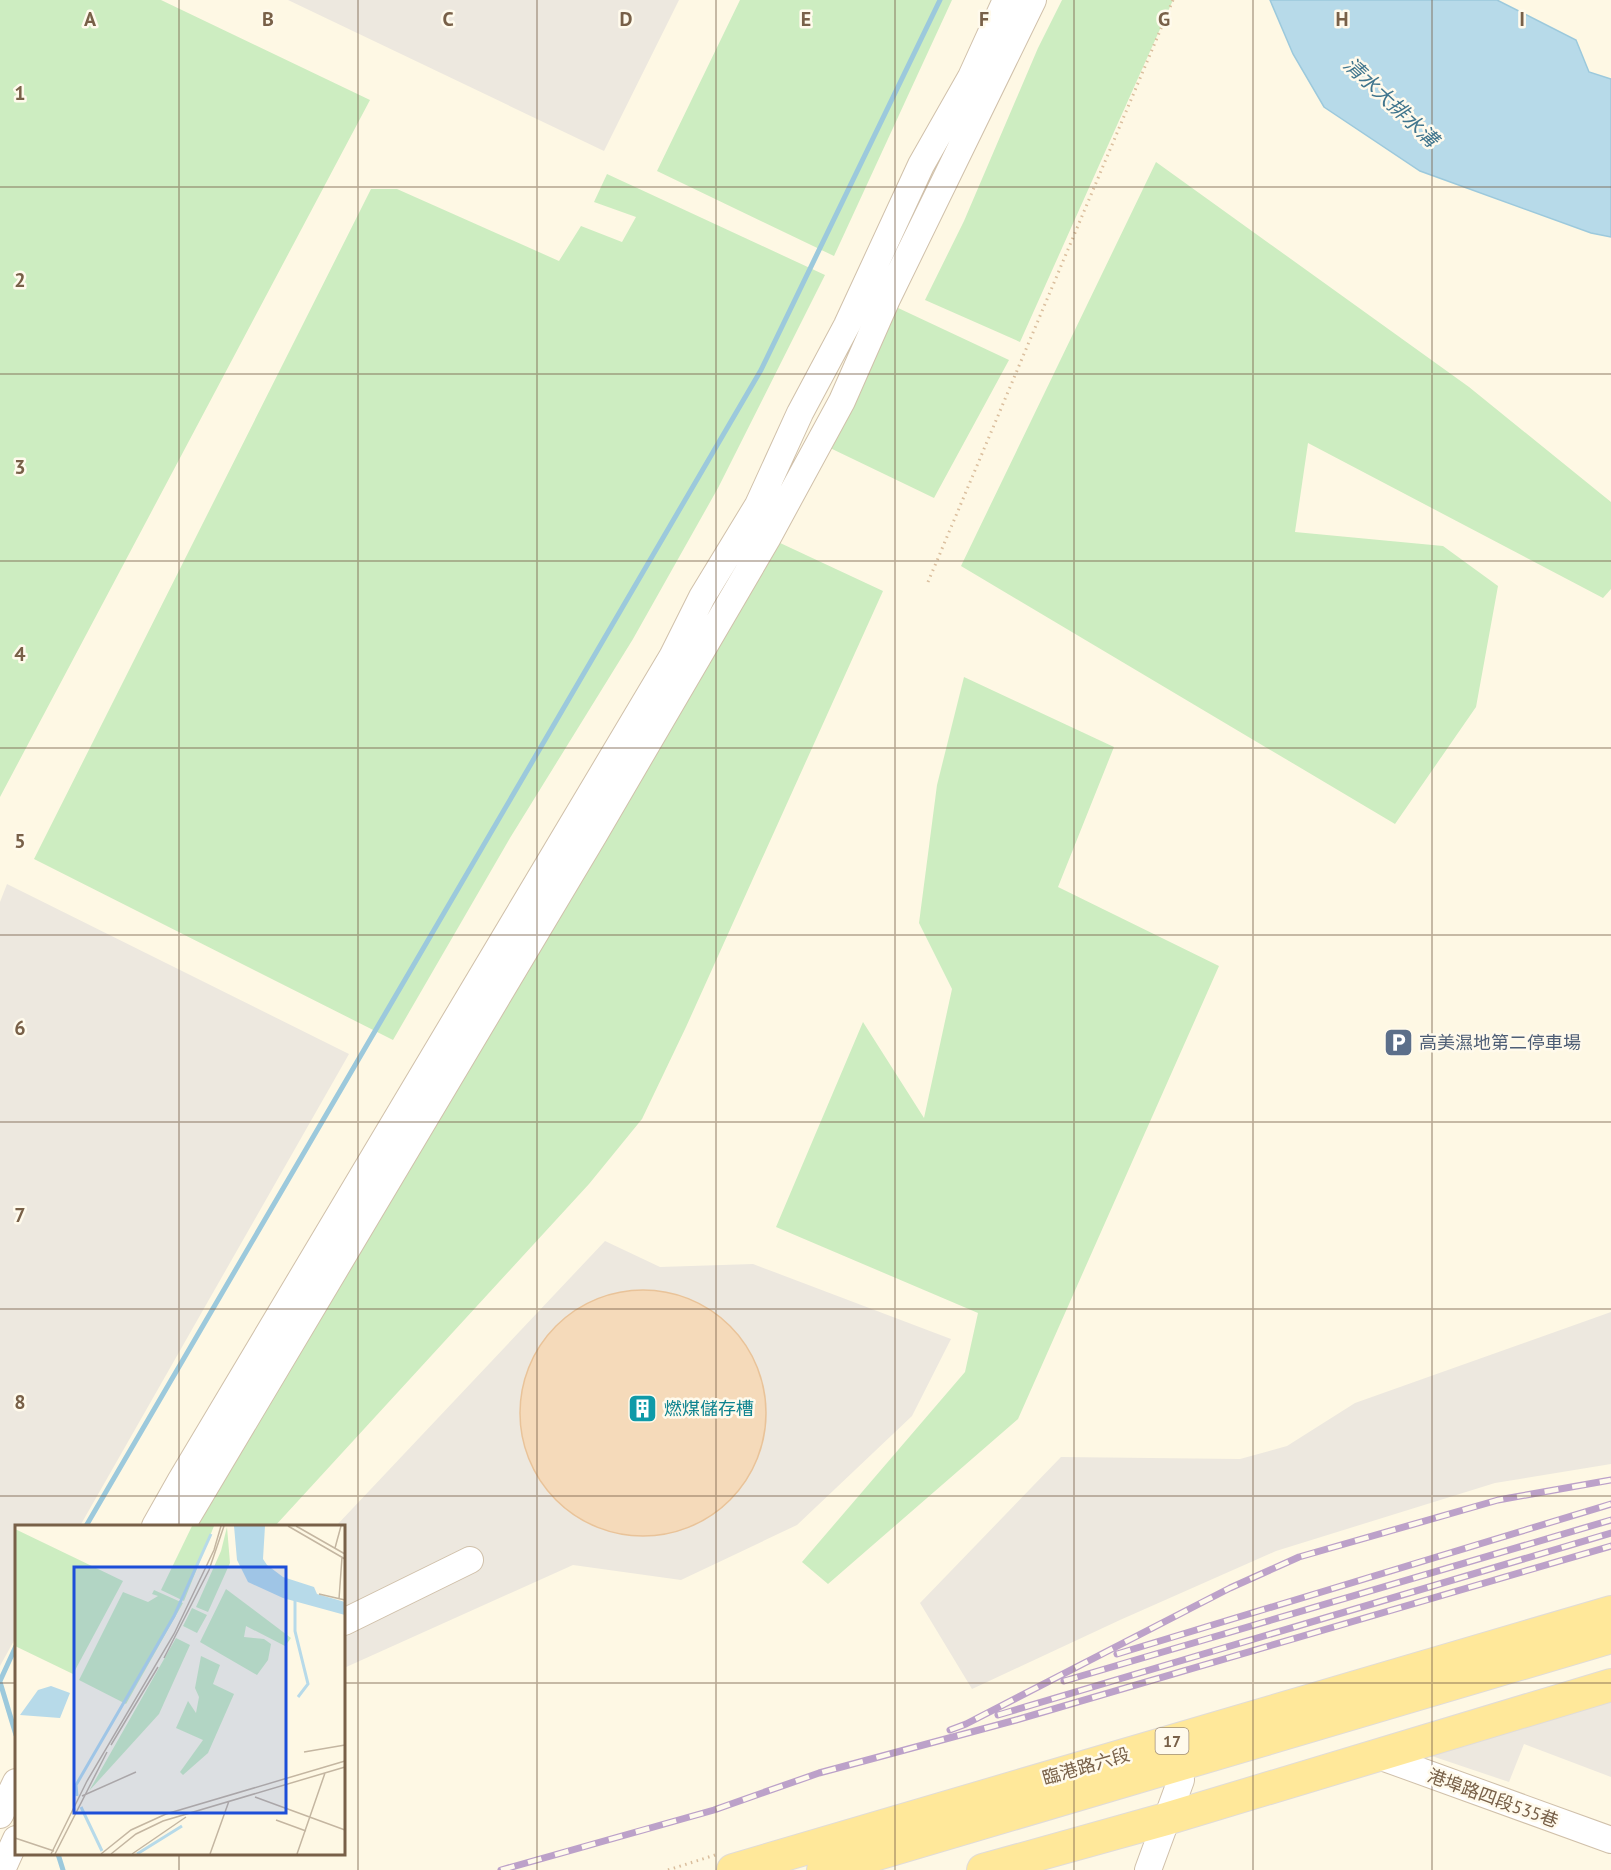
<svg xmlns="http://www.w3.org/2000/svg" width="1611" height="1870" viewBox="0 0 1611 1870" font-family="'PT Sans','Noto Sans TC',sans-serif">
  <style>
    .industrial { fill: #ede8df }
    .green { fill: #cdedc1 }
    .water { fill: #b7dae9; stroke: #9cc9dc; stroke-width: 1.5 }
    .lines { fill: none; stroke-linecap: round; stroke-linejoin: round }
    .stream { stroke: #9cc9dc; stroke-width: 5 }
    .building { fill: #f5daba; stroke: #e9c399; stroke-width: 1.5 }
    .minor-casing { stroke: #d0c0aa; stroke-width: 28 }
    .major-casing { stroke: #e1dcd7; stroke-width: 34 }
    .path { stroke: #dabe9d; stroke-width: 3; stroke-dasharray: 1.5 4.5; stroke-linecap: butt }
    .minor { stroke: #fff; stroke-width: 26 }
    .major { stroke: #ffe89a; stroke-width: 32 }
    .rail-casing { stroke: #bca1c9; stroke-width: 7 }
    .rail { stroke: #fffaec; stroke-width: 4.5; stroke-dasharray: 14; stroke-linecap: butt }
    .grid { fill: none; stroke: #786048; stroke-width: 1.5; stroke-opacity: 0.55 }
    .labels { text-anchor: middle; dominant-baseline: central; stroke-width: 5; stroke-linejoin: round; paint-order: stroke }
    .shield { fill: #fffaec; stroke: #a08e79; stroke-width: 1.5 }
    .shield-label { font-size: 16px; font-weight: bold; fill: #786048 }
    .service-label { font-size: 18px; fill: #4e5e75; stroke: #fffaec; text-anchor: start }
    .culture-label { font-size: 18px; fill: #0d838f; stroke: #fffaec; text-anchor: start }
    .street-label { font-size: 18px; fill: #786048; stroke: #fffaec }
    .water-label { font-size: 20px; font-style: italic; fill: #40758d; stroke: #fffaec }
    .inset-river { fill: none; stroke: #b7dae9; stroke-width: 3 }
    .inset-road { fill: none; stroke: #c4b6a1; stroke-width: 1.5 }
    .view { fill: #1d4ed8; fill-opacity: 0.15; stroke: #1d4ed8; stroke-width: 3 }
    .inset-edge { fill: none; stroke: #786048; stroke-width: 3 }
    .grid-label { font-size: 20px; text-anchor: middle; font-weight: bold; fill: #786048; stroke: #fffaec; stroke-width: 5; stroke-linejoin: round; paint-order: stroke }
  </style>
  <rect width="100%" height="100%" fill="#fef8e4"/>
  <path class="industrial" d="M288,0H679L604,151Z
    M7,884L349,1054L80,1526H16V1637L0,1666V902Z
    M605,1241L660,1267L753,1264L951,1339L912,1416L797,1525L681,1580L573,1565L344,1668V1526H336Z
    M1611,1312V1464L1495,1483L1276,1551L1120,1620L972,1689L920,1603L1061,1457L1240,1459L1287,1446L1355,1403Z
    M1611,1695V1777L1524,1744L1509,1782L1411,1749Z"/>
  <path class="green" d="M0,0H161L370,100L0,797Z
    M740,0H952L834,256L657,171Z
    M1062,0H1173L1020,342L925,300L964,221L1038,48Z
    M1156,162L1469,387L1611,502V589L1603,598L1308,443L1295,532L1443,546L1498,586L1476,707L1395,824L961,566Z
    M607,174L825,275L718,488L633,639L510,838L393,1040L34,859L371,189H397L559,261L581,226L622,242L636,217L594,202Z
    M896,307L1009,360L934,498L828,447Z
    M778,542L883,591L686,1027L642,1119L589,1184L275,1526H192L592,855L669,732Z
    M964,677L1114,747L1058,887L1219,966L1018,1419L828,1584L802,1562L965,1372L978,1313L776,1227L863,1022L924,1118L952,989L919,923L937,785Z"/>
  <path class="water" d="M1270,0H1497L1576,40L1589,72L1611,79V237L1591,233L1420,171L1324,107L1293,54Z"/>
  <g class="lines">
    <path class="stream" d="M86,1526L761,370L940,0
      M0,1681L16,1646
      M0,1682L16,1735
      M58,1854L63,1870"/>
  </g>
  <path class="building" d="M520 1413a123 123 0 1 1 246 0a123 123 0 1 1-246 0Z"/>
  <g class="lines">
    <defs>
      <path id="minor" d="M155,1526L181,1480L672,657L702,597L758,505L800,413L847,325L921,165L971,77L1006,0
        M182,1526L594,835L767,539L842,401L887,299L1033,0
        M344,1622L470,1560
        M1376,1755L1611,1840
        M0,1815L16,1782
        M2,1870L16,1839
        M1148,1870L1181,1780L1179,1764L1172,1748"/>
      <path id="major" d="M733,1870L1611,1612
        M823,1870L1611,1637
        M983,1870L1166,1819L1611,1685"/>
    </defs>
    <use href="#minor" class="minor-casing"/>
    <use href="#major" class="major-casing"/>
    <path class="path" d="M928,582L1173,0
      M668,1870L715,1855"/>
    <use href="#minor" class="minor"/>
    <use href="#major" class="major"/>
    <defs>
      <path id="rail" d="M1117,1654L1611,1504
        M1064,1681L1611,1520
        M998,1715L1611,1533
        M950,1730L966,1724L1230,1588L1299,1557L1498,1500L1611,1480
        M501,1870L714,1810L819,1773L1016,1720L1611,1546"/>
    </defs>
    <use href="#rail" class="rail-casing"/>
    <use href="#rail" class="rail"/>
  </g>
  <path class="grid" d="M179,0V1526M358,0V1870M537,0V1870M716,0V1870M895,0V1870M1074,0V1870M1253,0V1870M1432,0V1870M0,187H1611M0,374H1611M0,561H1611M0,748H1611M0,935H1611M0,1122H1611M0,1309H1611M0,1496H1611M0,1683H16M344,1683H1611M179,1854V1870"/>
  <defs>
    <symbol id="parking-square" viewBox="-11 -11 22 22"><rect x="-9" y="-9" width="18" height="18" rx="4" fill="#5c6f8a" stroke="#fffaec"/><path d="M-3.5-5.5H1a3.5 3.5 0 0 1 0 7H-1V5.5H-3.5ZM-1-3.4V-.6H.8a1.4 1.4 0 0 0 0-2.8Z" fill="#fff"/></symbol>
    <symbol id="building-square" viewBox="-11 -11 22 22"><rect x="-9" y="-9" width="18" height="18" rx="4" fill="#0f9aa8" stroke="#fffaec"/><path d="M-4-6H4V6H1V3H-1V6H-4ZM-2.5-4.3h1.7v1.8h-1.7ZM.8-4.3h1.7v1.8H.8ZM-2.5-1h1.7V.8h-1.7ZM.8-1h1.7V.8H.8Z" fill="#fff"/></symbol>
  </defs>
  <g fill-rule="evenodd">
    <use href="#parking-square" x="1382" y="1026" width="33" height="33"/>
    <use href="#building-square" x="626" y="1392" width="33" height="33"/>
  </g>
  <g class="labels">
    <rect class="shield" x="1155.5" y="1728" width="33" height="26" rx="4.5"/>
    <g class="shield-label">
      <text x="1172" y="1741">17</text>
    </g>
    <g class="service-label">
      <text x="1419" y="1042">高美濕地第二停車場</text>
    </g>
    <g class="culture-label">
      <text x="664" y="1408">燃煤儲存槽</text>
    </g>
    <g class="street-label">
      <text transform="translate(1086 1766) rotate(-16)">臨港路六段</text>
      <text transform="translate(1493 1798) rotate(20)">港埠路四段535巷</text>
    </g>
    <g class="water-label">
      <text transform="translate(1391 102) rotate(43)">清水大排水溝</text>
    </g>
  </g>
  <g transform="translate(15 1525)">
    <rect width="330" height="330" fill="#fef8e4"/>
    <path d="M177,1H199L169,76L146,65ZM212,2L215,38L193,87L181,82L206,26ZM0,4L108,56L58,149L0,121ZM211,64L276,113L270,121L231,101L229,112L249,114L256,119L253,135L242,150L185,117ZM139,65L168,78L111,179L64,155L108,67L133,77L143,71L137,69ZM177,83L192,90L182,108L168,101ZM161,113L175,120L144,189L74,266ZM186,131L205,140L198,159L219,169L193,228L168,250L165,247L188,215L161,203L173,176L181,188L184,172L180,163Z" fill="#cdedc1"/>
    <path d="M219,1H250L248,34L252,40L268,52L299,62L302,69L330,77V90L268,73L233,57L222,35ZM36,161L55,168L45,193L5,190L23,165Z" fill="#b7dae9"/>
    <path class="inset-river" d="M280,74V106L293,159L283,172M62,271L61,260L159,91L196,9M66,282L87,326M122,329L167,301"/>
    <path class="inset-road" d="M273,1L330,34M281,1L330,29M320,23L326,1M304,69L330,75M324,74L327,32M149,133L194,45L209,1M96,220L143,142M289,227L330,220M67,271L121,247M240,272L330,305M261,295L291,306M0,313L39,326M36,329L72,256L159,109L199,25L206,1M40,329L92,227M86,329L116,305L151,289L330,236M96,329L121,309L148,296L330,242M117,329L171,292M195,329L214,276M282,329L310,248"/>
    <path class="view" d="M59,42H271V288H59Z"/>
    <rect width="330" height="330" class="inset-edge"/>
  </g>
  <g class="grid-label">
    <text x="90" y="26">A</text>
    <text x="268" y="26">B</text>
    <text x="448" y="26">C</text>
    <text x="626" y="26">D</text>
    <text x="806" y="26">E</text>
    <text x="984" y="26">F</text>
    <text x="1164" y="26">G</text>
    <text x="1342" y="26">H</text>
    <text x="1522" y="26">I</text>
    <text x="20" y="100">1</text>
    <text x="20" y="287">2</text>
    <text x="20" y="474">3</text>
    <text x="20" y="661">4</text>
    <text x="20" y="848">5</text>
    <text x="20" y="1035">6</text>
    <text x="20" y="1222">7</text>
    <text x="20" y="1409">8</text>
  </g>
</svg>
